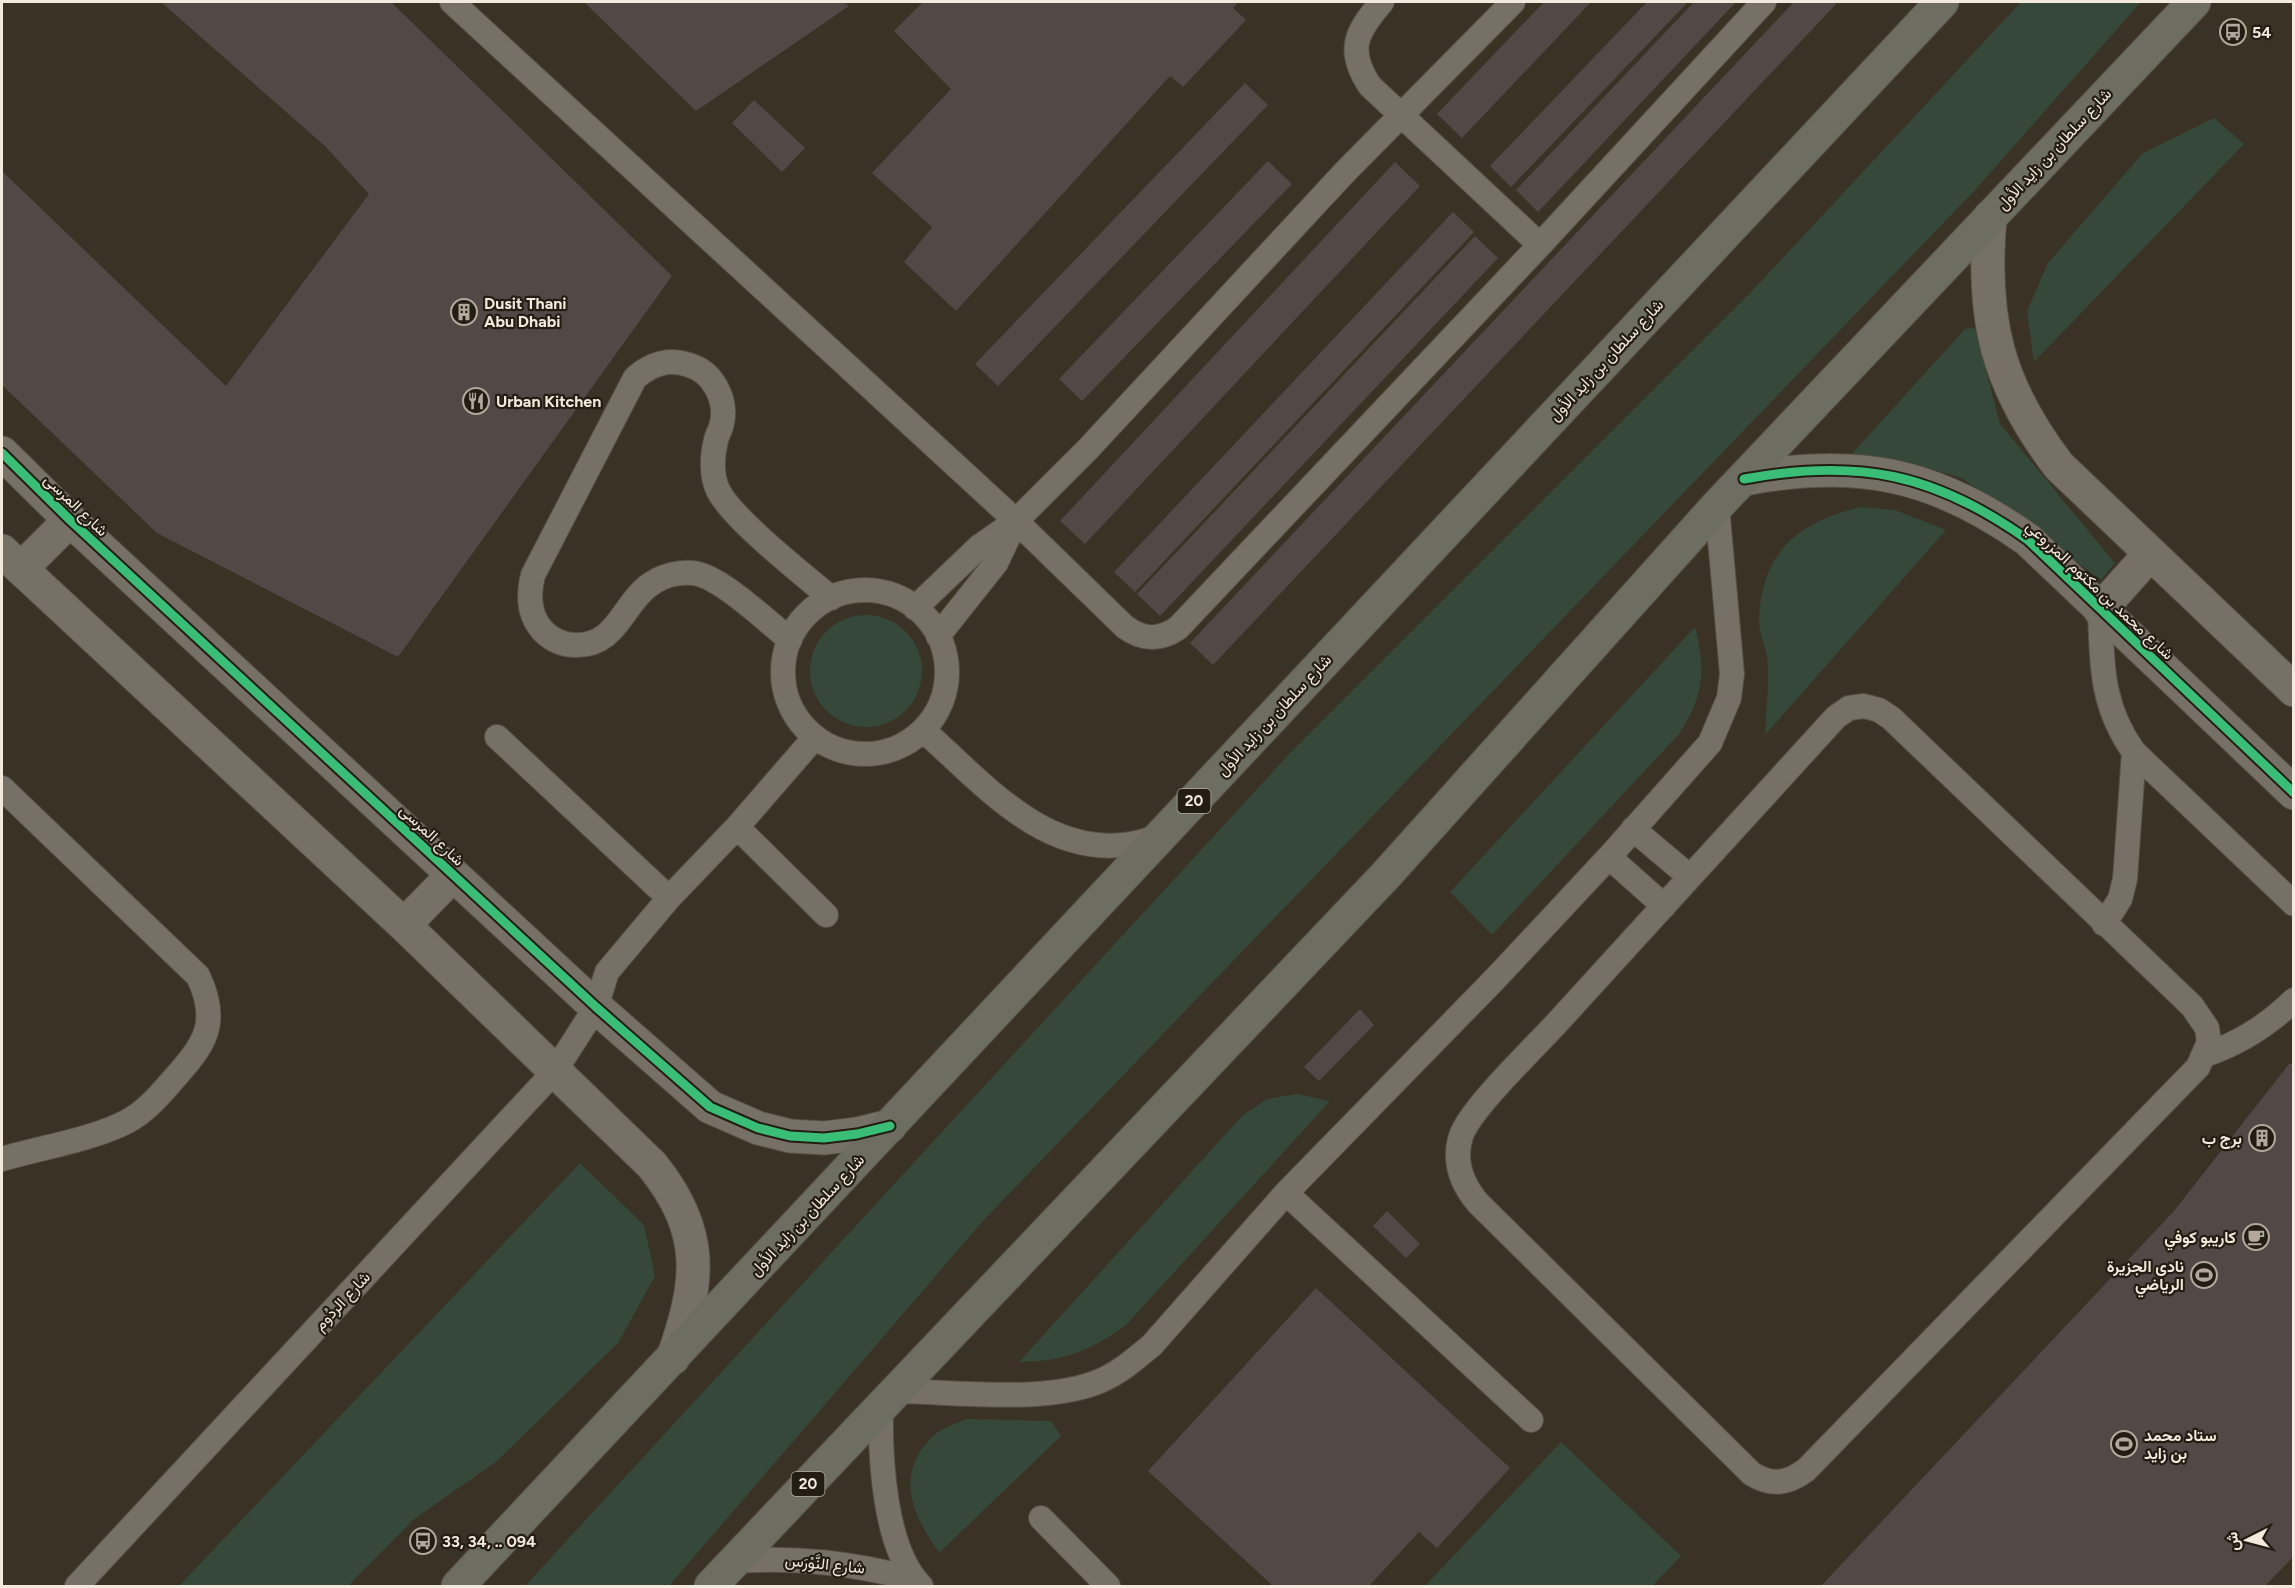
<svg xmlns="http://www.w3.org/2000/svg" width="2295" height="1588" viewBox="0 0 2295 1588" font-family="Figtree,Vazirmatn,sans-serif">
  <style>
    .green { fill: #354839 }
    .building { fill: #524947 }
    .lines { fill: none; stroke-linecap: round; stroke-linejoin: round }
    .lane-casing { stroke: #564f44; stroke-width: 26 }
    .street-casing { stroke: #564f44; stroke-width: 35 }
    .primary-casing { stroke: #564f44; stroke-width: 35 }
    .lane { stroke: #767067; stroke-width: 24 }
    .street { stroke: #767067; stroke-width: 33 }
    .primary { stroke: #6d6d62; stroke-width: 33 }
    .cycleway-casing { stroke: #231d13; stroke-width: 13 }
    .cycleway { stroke: #3abd76; stroke-width: 9 }
    .labels { text-anchor: middle; dominant-baseline: central; stroke-width: 4.5; stroke-linejoin: round; paint-order: stroke }
    .shield { fill: #231d13; stroke: #b5aca0; stroke-width: 1.5 }
    .shield-label { font-size: 15px; font-weight: bold; fill: #f3e9dc }
    .poi-label { font-size: 16px; font-weight: bold; fill: #f3e9dc; stroke: #231d13; text-anchor: start }
    .street-label { font-size: 16px; fill: #f3e9dc; stroke: #231d13 }
  </style>
  <rect width="100%" height="100%" fill="#3a3225"/>
  <path class="green" d="M2021,2H2141L1976,189L982,1222L669,1586H525L1291,752L1753,290Z
    M2214,118L2244,144L2034,362L2027,311L2048,263L2143,153Z
    M1975,328L2000,424L2115,563L2101,580L1962,478L1907,463L1849,457L1965,329Z
    M1861,507L1895,510L1946,530L1765,735C1766,710 1770,682 1767,657C1765,645 1759,633 1759,621C1761,552 1798,522 1861,507Z
    M810 671a56 56 0 1 1 112 0a56 56 0 1 1-112 0Z
    M1695,627C1706,670 1704,696 1679,734L1492,935L1450,892Z
    M1297,1094L1330,1101L1127,1324C1093,1350 1062,1362 1019,1362L1242,1116L1267,1099Z
    M580,1163L644,1225L655,1276L618,1343L497,1461L413,1520L348,1586H179Z
    M966,1419L1051,1421L1061,1436L939,1553C913,1515 893,1475 933,1436C940,1429 956,1424 966,1419Z
    M1561,1442L1681,1556L1652,1586H1425Z"/>
  <path class="building" d="M161,2H391L672,276L398,657L157,533L2,385V171L226,386L369,194L325,146Z
    M584,2H843L849,6L696,111Z
    M923,2H1238L1233,8L1246,20L1183,87L1170,76L956,311L904,262L932,227L872,173L951,89L894,31Z
    M1544,2H1591L1462,138L1437,114Z
    M1647,2H1688L1511,187L1490,166Z
    M1694,2H1736L1538,212L1516,190Z
    M1794,2H1838L1213,665L1190,643Z
    M1245,83L1268,105L998,386L975,364Z
    M754,100L805,148L782,172L732,123Z
    M1268,161L1292,184L1082,401L1059,379Z
    M1395,162L1420,186L1085,544L1060,521Z
    M1453,212L1474,232L1135,592L1114,572Z
    M1475,236L1498,258L1160,616L1137,594Z
    M1360,1009L1374,1025L1319,1081L1304,1067Z
    M2289,1064H2294V1556L2265,1586H1821L2174,1211Z
    M1387,1211L1420,1244L1406,1258L1373,1226Z
    M1316,1288L1510,1468L1437,1548L1419,1532L1369,1586H1273L1148,1471Z"/>
  <g class="lines">
    <defs>
      <path id="lane" d="M452,2L1016,521L1125,627C1143,640 1159,641 1178,628L1540,245L1764,2
        M1382,2C1356,32 1346,50 1370,86L1540,245
        M783 672a82 82 0 1 1 164 0a82 82 0 1 1-164 0Z
        M915,608L980,546L1016,521L1088,449L1344,173L1513,2
        M2100,610C2102,665 2101,706 2134,752L2294,904
        M938,636L996,563L1016,521
        M790,640C769,623 719,575 693,573C680,572 665,575 654,582C623,600 618,647 575,645C562,645 552,640 543,631C528,615 528,595 533,575L635,378C651,364 668,358 689,365C713,372 727,399 722,423C721,429 717,435 716,440C712,456 711,476 718,490C731,518 804,575 831,598
        M1864,706L1879,710L1891,718L2192,1006L2207,1028L2209,1042L2198,1067L1806,1470C1787,1484 1772,1486 1752,1474L1478,1203C1462,1184 1453,1161 1461,1136C1470,1109 1533,1049 1555,1025C1649,923 1742,819 1836,717L1849,708Z
        M923,730C982,782 1044,858 1130,844C1141,843 1152,838 1162,835
        M497,737L669,898
        M2,788L198,976C221,1024 204,1045 172,1081C159,1096 146,1111 128,1121C95,1139 39,1148 2,1159
        M737,827L826,915
        M1633,829L1690,877
        M1609,857L1664,906
        M2104,924L2120,899L2125,879L2134,752
        M2205,1055C2240,1043 2267,1026 2294,1000
        M1286,1193L1531,1420
        M897,1391C955,1392 1041,1403 1095,1383C1117,1375 1134,1360 1152,1345L1286,1193L1495,979L1609,857L1710,743L1729,698L1732,674L1717,506
        M881,1408C880,1457 884,1549 921,1586
        M1041,1518L1108,1586
        M735,1561C799,1557 851,1563 913,1579
        M77,1586L555,1071L596,1007L607,972L669,898L737,827L815,737"/>
      <path id="street" d="M1990,217C1981,319 1997,385 2059,466L2294,690
        M2,453L70,520L596,1007L710,1107L758,1128L790,1136L824,1138L857,1134L890,1126
        M1744,479C1857,458 1934,473 2028,540L2294,793
        M2,551L404,925L652,1165C706,1232 700,1281 673,1358
        M21,569L70,520
        M2100,610L2149,555
        M404,925L453,875"/>
      <path id="primary" d="M458,1586L1942,2
        M711,1586L1386,875L1717,506L2194,2"/>
    </defs>
    <use href="#lane" class="lane-casing"/>
    <use href="#street" class="street-casing"/>
    <use href="#primary" class="primary-casing"/>
    <use href="#lane" class="lane"/>
    <use href="#street" class="street"/>
    <use href="#primary" class="primary"/>
    <defs>
      <path id="cycleway" d="M2,453L70,520L596,1007L710,1107L758,1128L790,1136L824,1138L857,1134L890,1126
        M1744,479C1857,458 1934,473 2028,540L2294,793"/>
    </defs>
    <use href="#cycleway" class="cycleway-casing"/>
    <use href="#cycleway" class="cycleway"/>
  </g>
  <defs>
    <symbol id="bus-ring" viewBox="-11 -11 22 22"><circle r="9.5" fill="#231d13" stroke="#b2a99c" stroke-width="1.5"/><path d="M-5-6H5V4H4V6H2V4H-2V6H-4V4H-5ZM-3.5-4V0h7V-4ZM-3.5 1.2v1.5H-2V1.2ZM2 1.2v1.5H3.5V1.2Z" fill="#b2a99c"/></symbol>
    <symbol id="building-ring" viewBox="-11 -11 22 22"><circle r="9.5" fill="#231d13" stroke="#b2a99c" stroke-width="1.5"/><path d="M-4-6H4V6H1V3H-1V6H-4ZM-2.5-4.3h1.7v1.8h-1.7ZM.8-4.3h1.7v1.8H.8ZM-2.5-1h1.7V.8h-1.7ZM.8-1h1.7V.8H.8Z" fill="#b2a99c"/></symbol>
    <symbol id="restaurant-ring" viewBox="-11 -11 22 22"><circle r="9.5" fill="#231d13" stroke="#b2a99c" stroke-width="1.5"/><path d="M-5-6h1v4h1v-4h1v4h1v-4h1v5L-1.5 .5V6h-2V.5L-5-1ZM5-6V6H3V1.5H1.5Q1.5-4 5-6Z" fill="#b2a99c"/></symbol>
    <symbol id="cafe-ring" viewBox="-11 -11 22 22"><circle r="9.5" fill="#231d13" stroke="#b2a99c" stroke-width="1.5"/><path d="M-5.5-4.5H6V0H3Q3 3.5 0 3.5H-2.5Q-5.5 3.5-5.5 0ZM3-3.2v2h1.7v-2ZM-6 4.5H4V6H-6Z" fill="#b2a99c"/></symbol>
    <symbol id="stadium-ring" viewBox="-11 -11 22 22"><circle r="9.5" fill="#231d13" stroke="#b2a99c" stroke-width="1.5"/><path d="M0-5a6.5 5 0 1 0 0 10a6.5 5 0 1 0 0-10ZM-3.5-1.8h7v3.6h-7Z" fill="#b2a99c"/></symbol>
  </defs>
  <g fill-rule="evenodd">
    <use href="#bus-ring" x="2218" y="17" width="30" height="30"/>
    <use href="#building-ring" x="449" y="297" width="30" height="30"/>
    <use href="#restaurant-ring" x="461" y="386" width="30" height="30"/>
    <use href="#building-ring" x="2247" y="1123" width="30" height="30"/>
    <use href="#cafe-ring" x="2241" y="1222" width="30" height="30"/>
    <use href="#stadium-ring" x="2189" y="1260" width="30" height="30"/>
    <use href="#stadium-ring" x="2109" y="1429" width="30" height="30"/>
    <use href="#bus-ring" x="408" y="1526" width="30" height="30"/>
  </g>
  <g class="labels">
    <g class="shield">
      <rect x="1177.5" y="789" width="33" height="24" rx="4.5"/>
      <rect x="791.5" y="1472" width="33" height="24" rx="4.5"/>
    </g>
    <g class="shield-label">
      <text x="1194" y="801">20</text>
      <text x="808" y="1484">20</text>
    </g>
    <g class="poi-label">
      <text x="2252" y="32">54</text>
      <text x="484" y="303">Dusit Thani<tspan x="484" dy="18">Abu Dhabi</tspan></text>
      <text x="496" y="401">Urban Kitchen</text>
      <text x="2242" y="1138" text-anchor="end">برج ب</text>
      <text x="2236" y="1237" text-anchor="end">كاريبو كوفي</text>
      <text x="2184" y="1266" text-anchor="end">نادى الجزيرة<tspan x="2184" dy="18">الرياضي</tspan></text>
      <text x="2144" y="1435">ستاد محمد<tspan x="2144" dy="18">بن زايد</tspan></text>
      <text x="442" y="1541">33, 34, .. 094</text>
    </g>
    <g class="street-label">
      <text transform="translate(2054 149) rotate(-47)">شارع سلطان بن زايد الأول</text>
      <text transform="translate(1606 360) rotate(-47)">شارع سلطان بن زايد الأول</text>
      <text transform="translate(76 505) rotate(44)">شارع المرسى</text>
      <text transform="translate(2100 590) rotate(43)">شارع محمد بن مكتوم المزروعي</text>
      <text transform="translate(1274 715) rotate(-47)">شارع سلطان بن زايد الأول</text>
      <text transform="translate(432 835) rotate(43)">شارع المرسى</text>
      <text transform="translate(807 1215) rotate(-47)">شارع سلطان بن زايد الأول</text>
      <text transform="translate(342 1301) rotate(-47)">شارع الردُوم</text>
      <text transform="translate(825 1564) rotate(6)">شارع النَّوْرَس</text>
    </g>
  </g>
  <rect width="2295" height="1588" fill="none" stroke="#f3e9dc" stroke-width="6"/>
  <g transform="translate(2247 1540) rotate(264)" stroke="#231d13" stroke-width="4.5" paint-order="stroke">
  <path d="M0-4.5L10 22L0 15L-10 22Z" fill="#f3e9dc"/>
  <text y="-9" font-size="16" font-weight="bold" text-anchor="middle" fill="#f3e9dc">ش</text>
  </g>
</svg>
